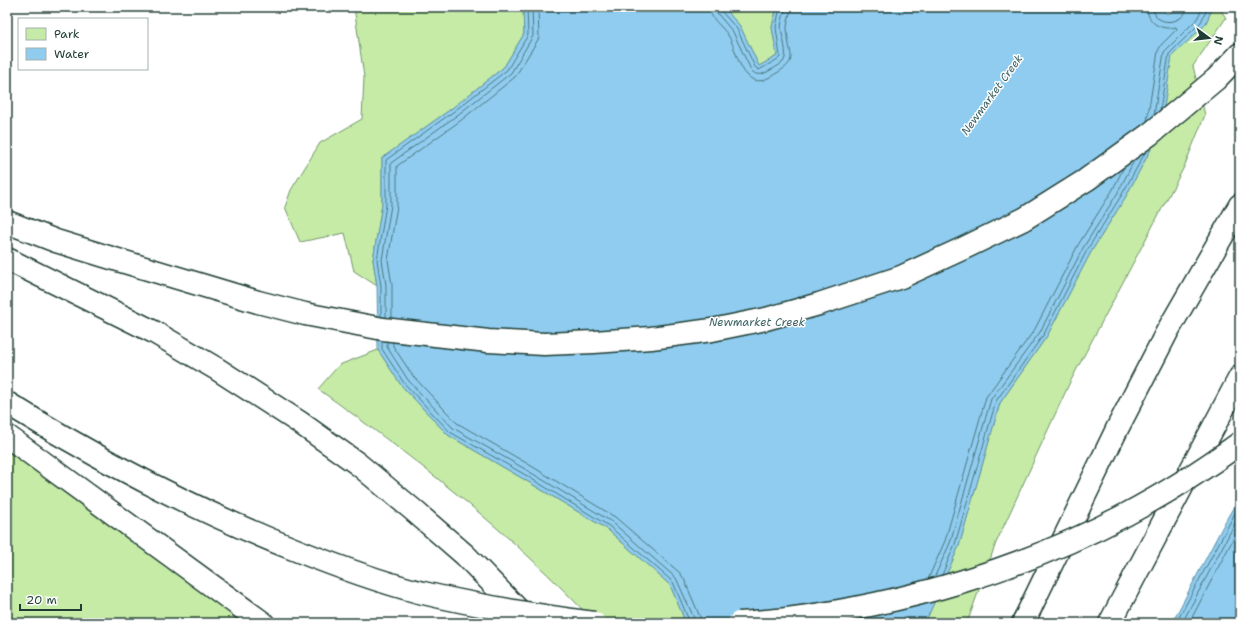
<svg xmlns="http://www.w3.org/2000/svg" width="1247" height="630" viewBox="0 0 1247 630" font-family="'Shantell Sans',sans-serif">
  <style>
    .green { fill: #c5eba6; stroke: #72946d }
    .water { fill: #8fccef; stroke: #6293a4 }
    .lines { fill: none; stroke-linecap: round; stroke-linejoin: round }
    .shore { stroke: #4c767f; stroke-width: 1 }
    .highway-casing { stroke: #1f3d34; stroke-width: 25 }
    .highway { stroke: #fff; stroke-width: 22 }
    .highway-bridge-casing { stroke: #1f3d34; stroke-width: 25; stroke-linecap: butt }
    .highway-bridge { stroke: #fff; stroke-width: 22 }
    .labels { text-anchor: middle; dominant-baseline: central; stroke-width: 3; stroke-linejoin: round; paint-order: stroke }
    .water-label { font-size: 11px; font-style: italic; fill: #3b6163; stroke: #fff }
  </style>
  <rect width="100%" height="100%" fill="#fff"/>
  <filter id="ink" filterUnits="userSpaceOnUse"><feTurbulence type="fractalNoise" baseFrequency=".025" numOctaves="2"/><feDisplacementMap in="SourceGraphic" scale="8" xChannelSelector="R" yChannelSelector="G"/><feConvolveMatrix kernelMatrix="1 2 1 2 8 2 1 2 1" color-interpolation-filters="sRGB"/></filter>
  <g filter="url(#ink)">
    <path class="green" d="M354,7H523L524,34L504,67L451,109L382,158V204L373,260L377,286L354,271L345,233L300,242L285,207L291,190L320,143L362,119L364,77Z
      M723,7H777L772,27L777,56L759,66L740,26Z
      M1213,7H1219L1226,18L1193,66L1205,115L1184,167L1070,382L996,543L967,623H925L959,546L1000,403L1047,336L1091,252L1125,198L1160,132L1172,55L1205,25Z
      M378,350L401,385L448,435L520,477L607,529L670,585L686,623H595C513,534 416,459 318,389L339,365Z
      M7,423L170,558L240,623H7Z"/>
    <path class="water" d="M523,7H723L740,26L759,66L777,56L772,27L777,7H1160L1167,14L1182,7H1213L1205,25L1172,56L1160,132L1125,198L1091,252L1047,336L1000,403L959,546L925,623H686L670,585L607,529L520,477L448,435L401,385L378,350L377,286L373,260L382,204V158L451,109L504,67L524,34Z
      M1240,496V623H1172L1226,520Z"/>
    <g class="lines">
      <path class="shore" d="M709,7C710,19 721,25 728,35C735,46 738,67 748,76C754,82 761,82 768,78C803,59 788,60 787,28C787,21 791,14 791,7
        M715,7L717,13L733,32L751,70C756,76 761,75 767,72C772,69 779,66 783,62C789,55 782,37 781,28C781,21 785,14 785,7
        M720,7L721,11L737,29L755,67L759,70L778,59L780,57L776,27L780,7
        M1147,7C1147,23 1161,31 1176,27L1177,29L1161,45L1158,51L1147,121
        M1153,7C1154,29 1186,24 1187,7
        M1160,110L1169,54L1201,22L1208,7
        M1154,115L1164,52L1197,19L1203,7
        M381,316V286L377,260L386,205V160L453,112L507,70L528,35L527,7
        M386,317V285L382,260L391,205V163L456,116L511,73L533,36L532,7
        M392,318V285L388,260L397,206V166L460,121L515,77L539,38L538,7
        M382,341V349L404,383L450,432L522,473L609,526L673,582L690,623
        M387,341V347L408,380L453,428L525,469L612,522L676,578L694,618L695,623
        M393,342V346L413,376L457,423L528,464L615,517L680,573L684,579L700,617L701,623
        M942,575L955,544L996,401L1044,334L1087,250L1121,196L1145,153
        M935,576L950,543L991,399L1040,332L1083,248L1117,194L1135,159
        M928,579L945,541L986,397L1035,329L1078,245L1112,191L1124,167
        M1176,623L1240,504
        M1182,623L1240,514
        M1189,623L1240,526"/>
      <defs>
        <path id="highway" d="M7,222L56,241L108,257L258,302L305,314L383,329L488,341L544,344L594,342L651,338L712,330L766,319L819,304L901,277L964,248L1024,219L1086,180L1150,134L1216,79L1240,54
          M7,259L154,332L217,369L299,422L358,464L412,509L465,555L529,621
          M7,436L263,623
          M1023,623L1118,427L1167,332L1240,205
          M1110,623L1240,377"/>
      </defs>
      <use href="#highway" class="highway-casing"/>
      <use href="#highway" class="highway"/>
      <defs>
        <path id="highway-bridge" d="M7,403C99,460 195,510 296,550C336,566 377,581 419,592C477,606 535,615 594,623
          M739,623C755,622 771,621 787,619C904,604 1023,569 1127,514C1167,493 1204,469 1240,443"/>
      </defs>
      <use href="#highway-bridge" class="highway-bridge-casing"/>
      <use href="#highway-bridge" class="highway-bridge"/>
    </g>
  </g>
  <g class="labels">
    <g class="water-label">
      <text transform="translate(992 95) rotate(-54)">Newmarket Creek</text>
      <text x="757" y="322">Newmarket Creek</text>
    </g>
  </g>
  <rect width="1247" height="630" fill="none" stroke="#fff" stroke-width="24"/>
  <rect x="12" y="12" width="1223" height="606" fill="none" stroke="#1f3d34" stroke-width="1.5" filter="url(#ink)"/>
  <rect x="18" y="18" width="130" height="52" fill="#ffffff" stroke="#a5b1ae"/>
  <rect x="26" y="28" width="20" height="12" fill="#c5eba6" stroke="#a5b1ae"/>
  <text x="54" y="38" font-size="12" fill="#1f3d34">Park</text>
  <rect x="26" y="48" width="20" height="12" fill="#8fccef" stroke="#a5b1ae"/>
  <text x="54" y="58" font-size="12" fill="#1f3d34">Water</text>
  <g transform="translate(1209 38) rotate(105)" stroke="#ffffff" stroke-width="3" paint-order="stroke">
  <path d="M0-3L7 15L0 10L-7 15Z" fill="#1f3d34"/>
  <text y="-6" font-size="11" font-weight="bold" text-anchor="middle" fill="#1f3d34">N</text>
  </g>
  <path d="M20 604v6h61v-6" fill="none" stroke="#1f3d34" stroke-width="2"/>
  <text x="26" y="604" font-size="12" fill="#1f3d34" stroke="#ffffff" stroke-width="3" paint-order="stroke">20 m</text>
</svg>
